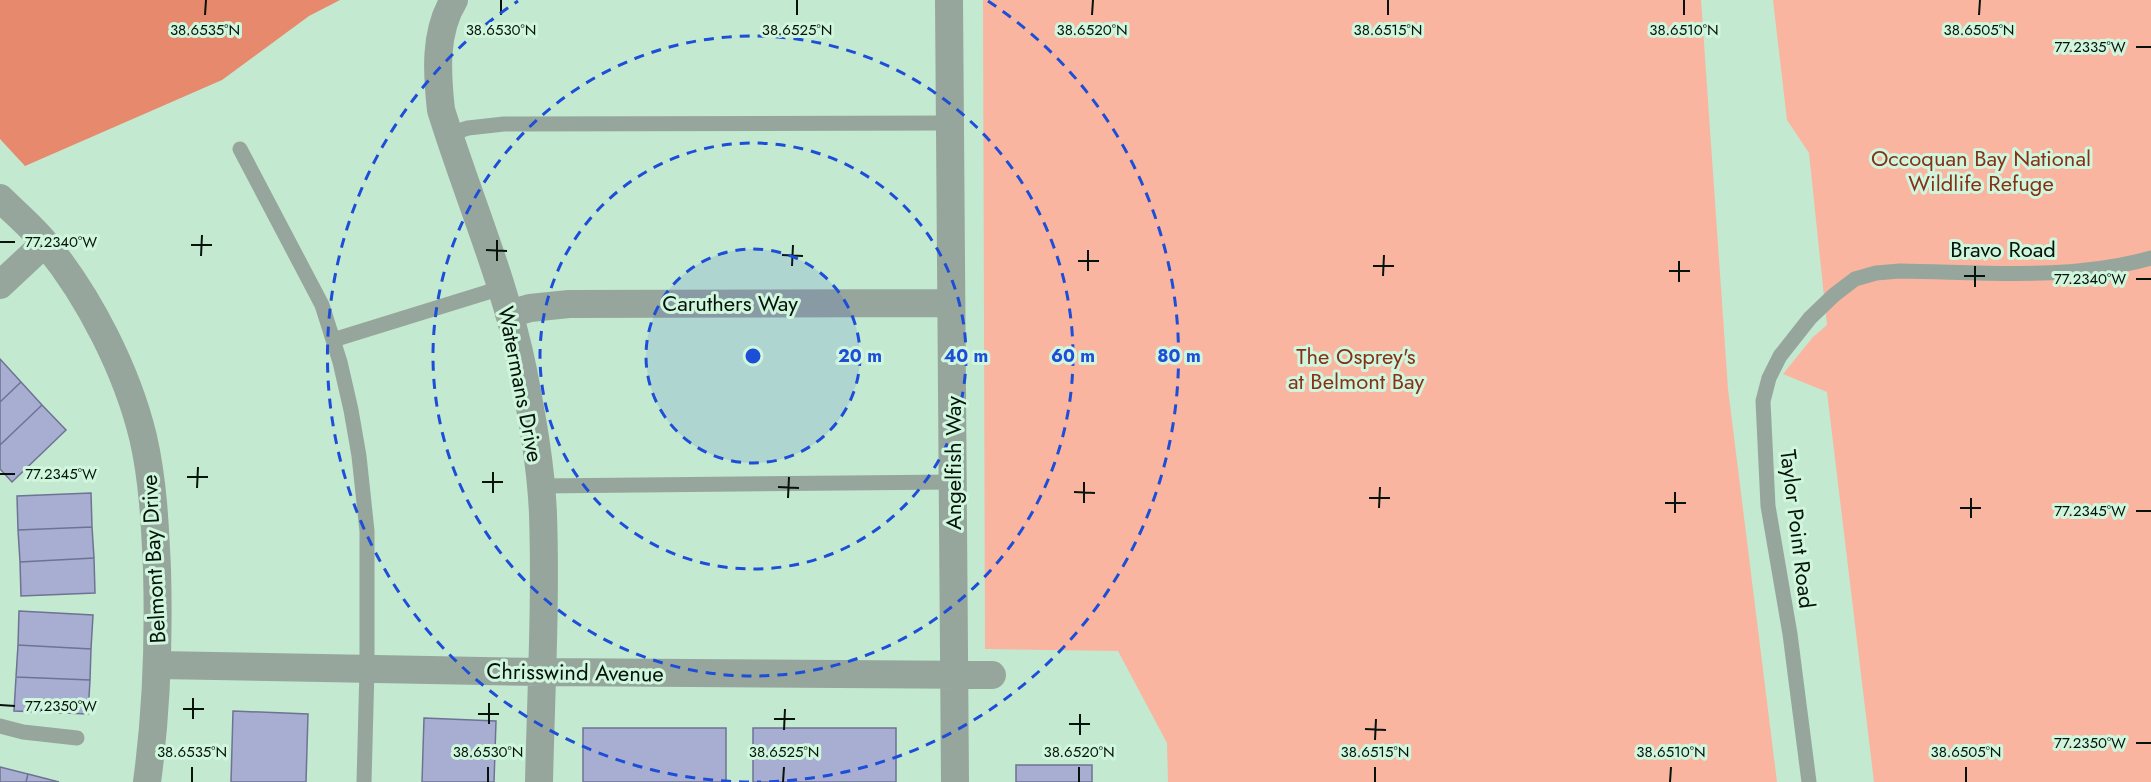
<svg xmlns="http://www.w3.org/2000/svg" width="2151" height="782" viewBox="0 0 2151 782" font-family="Jost,sans-serif">
  <style>
    .green { fill: #fab5a0 }
    .forest { fill: #e6896d }
    .building { fill: #a8aed2; stroke: #6e7394; stroke-width: 1.5 }
    .lines { fill: none; stroke-linecap: round; stroke-linejoin: round }
    .lane { stroke: #97a69c; stroke-width: 15 }
    .street { stroke: #97a69c; stroke-width: 28 }
    .ticks { fill: none; stroke: #06130b; stroke-width: 2 }
    .ring { fill: none; stroke: #1d4ed8; stroke-width: 3; stroke-dasharray: 10 8 }
    .labels { text-anchor: middle; dominant-baseline: central; stroke-width: 6; stroke-linejoin: round; paint-order: stroke }
    .park-label { font-size: 22px; fill: #843117; stroke: #d0f6dd }
    .street-label { font-size: 22px; fill: #06130b; stroke: #d0f6dd }
    .ticks-label { font-size: 15px; text-anchor: middle; fill: #06130b; stroke: #d0f6dd; stroke-width: 6; stroke-linejoin: round; paint-order: stroke }
    .centre { fill: #1d4ed8; stroke: #d0f6dd; stroke-width: 3 }
    .ring-label { font-size: 18px; text-anchor: middle; font-weight: bold; fill: #1d4ed8; stroke: #d0f6dd; stroke-width: 6; stroke-linejoin: round; paint-order: stroke }
  </style>
  <rect width="100%" height="100%" fill="#c3e9d0"/>
  <path class="green" d="M983,0H1701L1728,389L1777,782H1168L1167,743L1118,651L985,649Z
    M1773,0H2151V782H1874L1827,392L1783,374L1813,337L1827,325L1809,153L1787,120Z"/>
  <path class="forest" d="M0,0H340L309,16L222,80L25,166L0,139Z"/>
  <path class="building" d="M0,359L21,382L0,402Z
    M21,382L42,405L0,445V402Z
    M42,405L66,430L12,482L0,469V445Z
    M91,493L92,527L18,530L17,496Z
    M92,527L94,558L20,562L18,530Z
    M94,558L95,593L21,596L20,562Z
    M19,611L93,615L91,649L18,645Z
    M18,645L91,649L90,680L16,677Z
    M16,677L90,680L88,714L14,711Z
    M233,711L308,714L306,782H231Z
    M424,718L496,721L494,782H422Z
    M583,728H726V782H583Z
    M753,728H896V782H753Z
    M1016,765H1092V782H1016Z
    M0,767L28,774L26,782H0Z
    M28,774L59,782H26Z"/>
  <g class="lines">
    <path class="lane" d="M449,134L468,128L504,124L950,123
      M240,149L322,305L340,362L351,410L359,456L367,531V669L364,782
      M333,340L501,288
      M540,486L953,482
      M0,726L23,732L77,738
      M1809,782L1790,634L1768,506L1763,401L1769,378L1780,356L1810,318L1834,295L1855,279L1876,273L1900,271C1983,272 2070,281 2151,258"/>
    <path class="street" d="M454,0C434,32 437,74 441,110C468,197 505,281 523,370C532,417 541,466 543,514C546,603 541,693 539,782
      M949,0L955,782
      M0,198C15,213 32,227 45,243C89,296 127,371 143,437C153,480 155,525 157,569C159,642 157,709 147,782
      M0,285L45,243
      M509,314L530,308L569,304L951,303
      M159,665L542,672L992,675"/>
  </g>
  <path class="ticks" d="M205,15L206,0M501,15V0M797,15V0M1092,15L1093,0M1388,15V0M1684,15V0M1979,15L1980,0M2136,47H2151M0,242H15M191,245H212M486,250L507,251M782,255L803,256M201,256L202,235M497,261V240M1078,261H1099M792,266L793,245M1373,266H1394M1088,271V250M1669,271H1690M1383,276L1384,255M1964,276H1985M2136,279H2151M1679,282V261M1975,287V266M0,474H15M187,477H208M482,482H503M778,487L799,488M197,488L198,467M1074,492L1095,493M493,493V472M788,498L789,477M1369,498H1390M1084,503V482M1665,503H1686M1379,508L1380,487M1960,508H1981M2136,511H2151M1675,513V492M1971,518V498M0,705L15,706M183,709H204M478,714H499M193,719V698M774,719H795M489,724V703M1069,724H1090M1365,729L1386,730M784,730L785,709M1080,735V714M1375,740L1376,719M2136,743H2151M192,782V767M488,782V767M783,782L784,767M1079,782V767M1375,782V767M1670,782L1671,767M1966,782V767"/>
  <circle cx="753" cy="356" r="107" fill="#1d4ed8" fill-opacity=".12"/>
  <g class="ring">
    <circle cx="753" cy="356" r="107"/>
    <circle cx="753" cy="356" r="213"/>
    <circle cx="753" cy="356" r="320"/>
    <path d="M749 782A426 426 0 0 1 518 1M988 1A426 426 0 0 1 757 782"/>
  </g>
  <g class="labels">
    <g class="park-label">
      <text x="1981" y="158">Occoquan Bay National<tspan x="1981" dy="25">Wildlife Refuge</tspan></text>
      <text x="1356" y="356">The Osprey's<tspan x="1356" dy="25">at Belmont Bay</tspan></text>
    </g>
    <g class="street-label">
      <text x="2003" y="249">Bravo Road</text>
      <text x="730" y="303">Caruthers Way</text>
      <text transform="translate(521 384) rotate(79)">Watermans Drive</text>
      <text transform="translate(953 463) rotate(-90)">Angelfish Way</text>
      <text transform="translate(1798 529) rotate(83)">Taylor Point Road</text>
      <text transform="translate(153 559) rotate(-93)">Belmont Bay Drive</text>
      <text transform="translate(575 672) rotate(1)">Chrisswind Avenue</text>
    </g>
  </g>
  <g class="ticks-label">
    <text x="205" y="35">38.6535°N</text>
    <text x="501" y="35">38.6530°N</text>
    <text x="797" y="35">38.6525°N</text>
    <text x="1092" y="35">38.6520°N</text>
    <text x="1388" y="35">38.6515°N</text>
    <text x="1684" y="35">38.6510°N</text>
    <text x="1979" y="35">38.6505°N</text>
    <text x="2090" y="52">77.2335°W</text>
    <text x="61" y="247">77.2340°W</text>
    <text x="2090" y="284">77.2340°W</text>
    <text x="61" y="479">77.2345°W</text>
    <text x="2090" y="516">77.2345°W</text>
    <text x="61" y="711">77.2350°W</text>
    <text x="2090" y="748">77.2350°W</text>
    <text x="192" y="757">38.6535°N</text>
    <text x="488" y="757">38.6530°N</text>
    <text x="784" y="757">38.6525°N</text>
    <text x="1079" y="757">38.6520°N</text>
    <text x="1375" y="757">38.6515°N</text>
    <text x="1671" y="757">38.6510°N</text>
    <text x="1966" y="757">38.6505°N</text>
  </g>
  <circle cx="753" cy="356" r="9" class="centre"/>
  <g class="ring-label">
    <text x="860" y="362">20 m</text>
    <text x="966" y="362">40 m</text>
    <text x="1073" y="362">60 m</text>
    <text x="1179" y="362">80 m</text>
  </g>
</svg>
